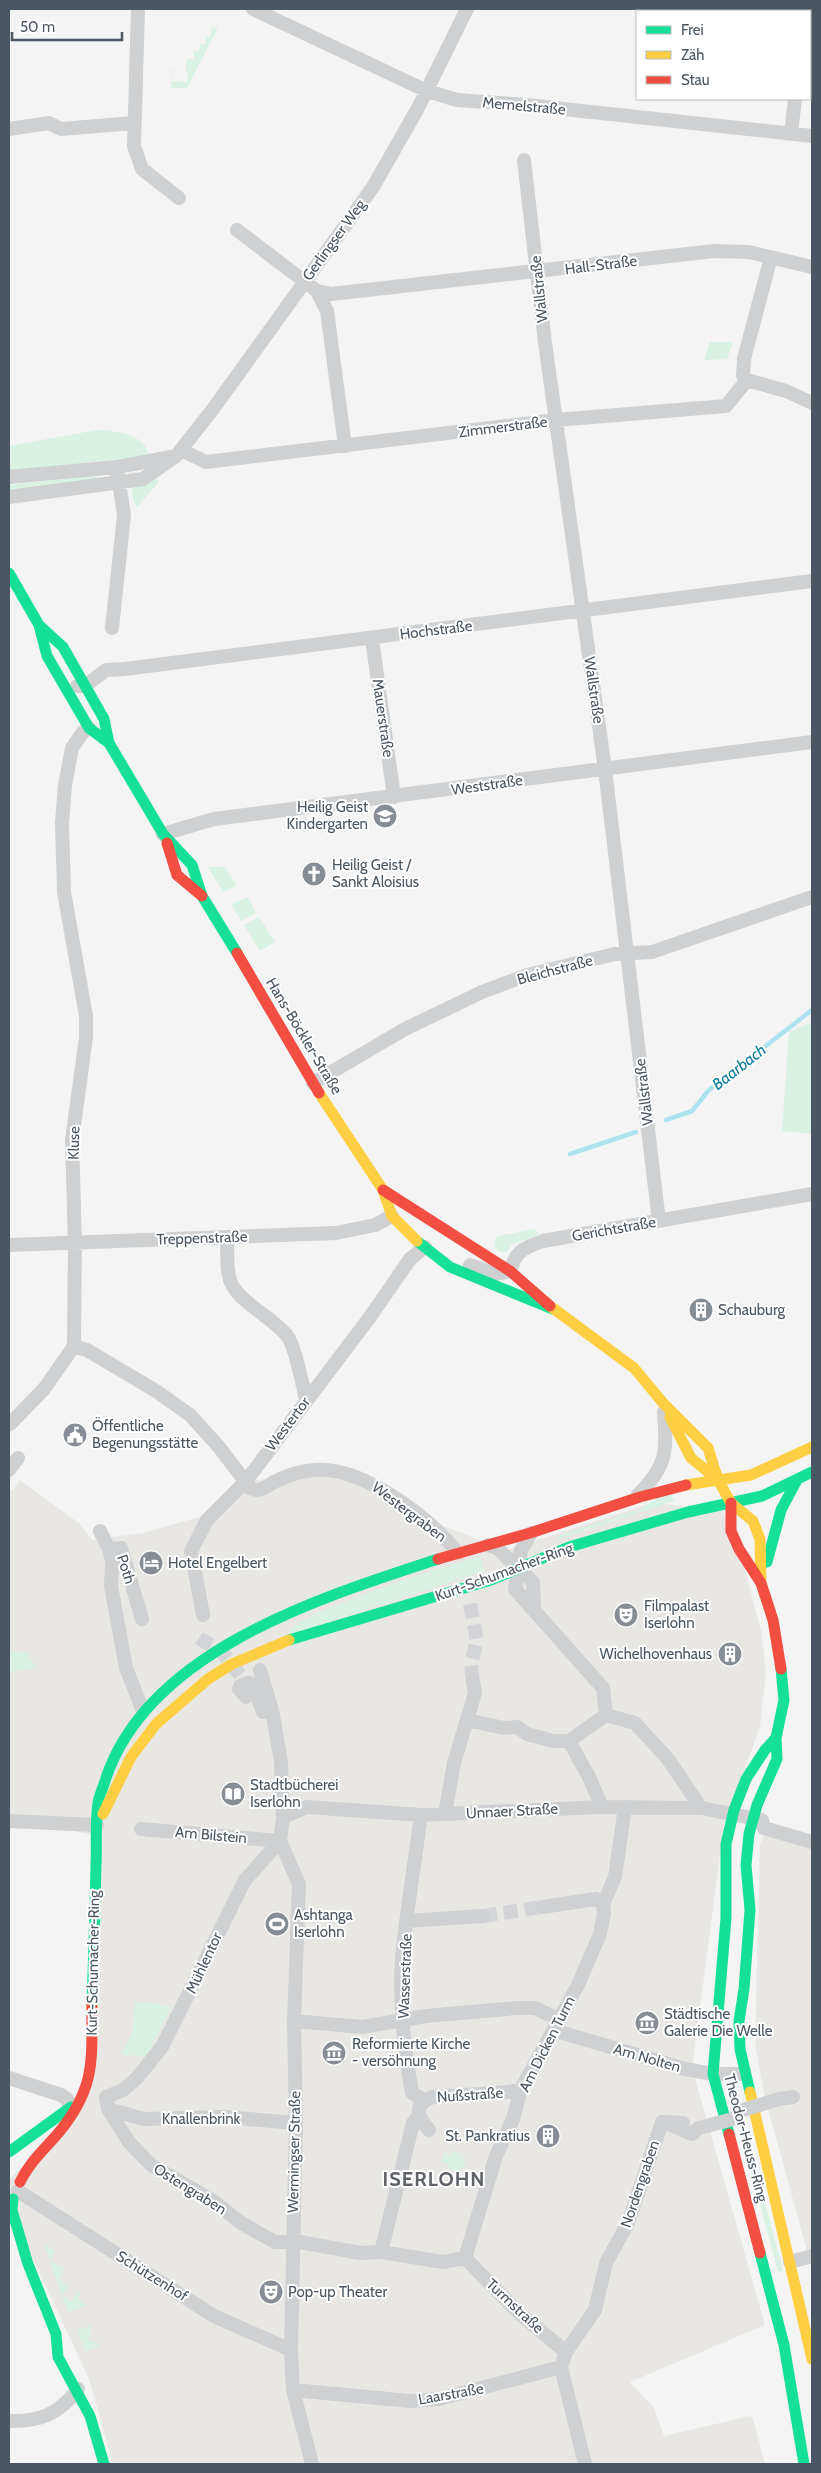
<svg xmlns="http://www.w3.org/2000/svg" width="821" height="2473" viewBox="0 0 821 2473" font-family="Cabin,sans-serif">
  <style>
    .commercial { fill: #e8e7e3 }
    .green { fill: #d9f2e3 }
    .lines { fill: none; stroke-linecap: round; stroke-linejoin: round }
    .stream { stroke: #aee2f0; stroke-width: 4.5 }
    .street-tunnel { stroke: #d2d4d7; stroke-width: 14; stroke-dasharray: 14 7; stroke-linecap: butt }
    .street { stroke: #ced0d2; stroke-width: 14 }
    .fast { stroke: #16e098; stroke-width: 11 }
    .slow { stroke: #ffcf43; stroke-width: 11 }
    .jam { stroke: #f24e42; stroke-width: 11 }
    .street-bridge { stroke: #ced0d2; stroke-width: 14 }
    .labels { text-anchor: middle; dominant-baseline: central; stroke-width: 4; stroke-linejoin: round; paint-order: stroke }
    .street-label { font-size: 15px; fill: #4a5661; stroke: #fff }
    .poi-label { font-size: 15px; fill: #4a5661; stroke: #fff; text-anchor: start }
    .water-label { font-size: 16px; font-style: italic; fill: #0c7c9b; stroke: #fff }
    .district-label { font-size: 20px; font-weight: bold; letter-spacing: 1px; fill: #5f6368; stroke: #fff }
  </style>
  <rect width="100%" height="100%" fill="#f4f4f4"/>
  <path class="commercial" d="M344,1472L441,1525L506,1550L652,1503L722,1509L744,1566L762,1634L766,1674L760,1727L724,1825L692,2068L765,2325L630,2382L654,2408L664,2436L750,2416L753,2418L765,2464H113L89,2379L9,2207V2179L30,2160L89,2091L100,1836L9,1819V1489L12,1491L20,1480L80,1524L92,1540L143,1533L203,1516L246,1481Z
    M770,1823L812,1837V2269L764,2094L755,2043L760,1844Z"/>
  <path class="green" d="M211,27L217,28V30L187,88H171L172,70L181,71H172V81L187,82L188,71H185L187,59H194V51H199L200,44L205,45L206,37H211Z
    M710,342H733L727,359L704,360Z
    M97,430C111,430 146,434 148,454L129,458L9,471V446Z
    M91,476L102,478L103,480L9,490V485Z
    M155,478L159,480L157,484L137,507L133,500L132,488Z
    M208,867H225L237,886L223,892Z
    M248,897L256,913L241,921L231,904Z
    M259,917L275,942L260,951L244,925Z
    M812,1022V1134L782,1131L789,1032Z
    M536,1229L538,1235L512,1244L508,1251L500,1252L494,1246L497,1236Z
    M671,1493L674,1501L559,1539L558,1536L639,1510L655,1499Z
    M480,1557L484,1571L291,1634L289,1630C302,1613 453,1562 480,1557Z
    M9,1652L28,1653L36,1668L9,1672Z
    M147,2002L171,2007L146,2056L122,2055L133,2029L135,2003Z
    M745,2128L783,2271L778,2272L740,2130Z
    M452,2151L463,2154L462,2158L466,2159L463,2168L460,2167L459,2171L448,2168V2164L441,2162L444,2152L451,2154Z
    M44,2244L55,2251L50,2260L64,2269L58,2278L68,2286L62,2295L71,2301L77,2292L80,2294L78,2300L87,2305L68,2312Z
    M92,2325L88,2340L97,2343L98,2347L85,2351L77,2331Z"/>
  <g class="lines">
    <path class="stream" d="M666,1120L692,1111L709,1090L812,1010
      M570,1154L636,1132"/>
    <path class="street-tunnel" d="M470,1604L477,1640L471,1664L473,1681
      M199,1638L222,1652L254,1693
      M483,1916L542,1907"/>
    <path class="street" d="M138,9L134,146L142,169L179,198
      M253,9L427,91L457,100L527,105L812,136
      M808,11V9
      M9,129L49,123L61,129L134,123
      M791,133L795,99
      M524,160L545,343L605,769L659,1221
      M237,230L317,291L331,294L714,251L749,252L812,267
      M317,291L327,311L345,446
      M743,376L744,359L771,257
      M181,450L206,462L556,420L726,406L747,380L786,391L812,403
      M9,477L117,467L171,457
      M9,497L143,479L176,456L213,409L373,187L418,108L467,9
      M112,628L124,515L118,476
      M372,639L394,797
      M77,686H85L106,670L125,669L812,581
      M163,834L214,819L812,742
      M313,1083L405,1029L482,992L527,975L615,954L652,952L812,897
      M227,1237C228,1250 226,1264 229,1276C233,1301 273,1316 288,1337C295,1347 303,1386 306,1400
      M9,1245L336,1233L375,1225L392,1216
      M470,1265L496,1274L510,1271C516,1251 523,1248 543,1241L812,1194
      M74,1346L75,1243L72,1140L86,1037V1016L64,892L62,823L65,785L72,748L83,732L89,728
      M74,1346L87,1350L156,1391L190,1415L219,1447L250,1488C253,1489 254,1490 257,1490C263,1490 269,1485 274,1482C286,1476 301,1471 314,1470C362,1465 429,1518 458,1553
      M10,1424L44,1389L74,1346
      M9,1470L18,1458
      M637,1496C667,1466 667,1453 664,1412
      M100,1531L109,1549L112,1561L111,1586L126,1668L143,1711
      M531,1533L521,1550L515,1589L603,1688L606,1715
      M488,1545L497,1548L533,1582L534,1610
      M109,1549L121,1548L142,1619
      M203,1615L191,1551L207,1520L246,1481L370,1317L410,1259L425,1247
      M606,1715L635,1723L668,1759L701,1808
      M467,1720L504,1728L517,1727L527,1734L553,1741H569L606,1715
      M569,1741L590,1779L602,1807
      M445,1814L454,1763L475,1693L473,1681
      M421,1815C415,1859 408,1904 403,1948C398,1991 404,2050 412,2093L424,2100
      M283,1817L307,1807L421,1815L602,1807L701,1808L762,1820L764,1828L812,1842
      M9,1821L97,1825
      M141,1829L280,1841L299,1884L294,2021L296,2123L291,2350L293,2390L312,2464
      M542,1907L596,1899L603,1904
      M407,1921L483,1916
      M294,2021L362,2027L426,2016L517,2008H535L558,2019
      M553,2030L685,2069L713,2074H744
      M9,2078L61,2095L68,2100L69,2108
      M106,2097L108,2109L129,2142L151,2165L212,2200L241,2223L275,2242H300L360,2253L381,2252L443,2262L465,2258L496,2156L513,2119L521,2089L578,1985L600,1934L604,1914L603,1904L615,1877L625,1807
      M106,2097L123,2090L136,2079L162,2047L245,1880L280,1841L283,1817L281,1762L272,1710L260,1670
      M779,2099L793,2097
      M108,2109L144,2119L225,2117L296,2123
      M671,2125L692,2134L699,2128
      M429,2130C418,2117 412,2104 433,2097L510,2092L521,2089
      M18,2191L214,2316L291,2350
      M381,2252L413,2123L419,2115
      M465,2258L519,2313L566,2352
      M790,2262L812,2256
      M561,2367L585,2464
      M293,2390L410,2401L439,2399L561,2367L566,2352L595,2310L606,2263L628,2223L662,2122L683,2123
      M9,2421C40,2422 59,2414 78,2389"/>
    <path class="fast" d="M9,573L39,625L47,656L89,728L109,743
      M39,625L63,647L104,719L109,743L163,834L192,865L202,896L237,953
      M417,1241L450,1267L555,1310
      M767,1562L781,1510L797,1480
      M289,1640L491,1580L569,1547L688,1512L762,1496L812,1472
      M92,2000C94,1955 95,1909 96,1864C97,1844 95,1823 98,1803C99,1795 104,1786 106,1778C149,1650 322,1597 438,1559
      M750,2092L740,2049L739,2021L744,1989L750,1910L746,1865L749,1834L757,1805L777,1759L776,1738L784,1700L781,1669
      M729,2134L713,2074L726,1918V1844L734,1810L746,1779L765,1750L776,1738
      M9,2152L71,2107
      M13,2199L12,2210L28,2264L56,2334L58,2357L90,2416L104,2464
      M760,2253L784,2345L804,2464"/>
    <path class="slow" d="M319,1093L383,1190L392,1216L417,1241
      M550,1306L634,1368L664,1404L708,1448L718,1480L731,1503L753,1521L760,1539L761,1583
      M670,1417L691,1458L718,1480
      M686,1485L751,1475L812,1447
      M103,1814L131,1757L156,1724L208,1679L232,1664L289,1640
      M750,2092L812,2359"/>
    <path class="jam" d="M167,843L177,875L202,896
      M237,953L319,1093
      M383,1190L510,1271L550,1306
      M731,1503V1531L739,1549L761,1583L773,1620L781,1669
      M438,1559L530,1533L640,1497L686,1485
      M729,2134L760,2253
      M20,2182C30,2161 46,2148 60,2131C98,2084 91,2056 92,2000"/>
    <path class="street-bridge" d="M246,1697L239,1689L240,1686L249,1683L252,1684L263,1712
      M699,2128L733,2119L740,2111L779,2099"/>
  </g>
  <defs>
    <symbol id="school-disc" viewBox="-11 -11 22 22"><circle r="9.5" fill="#868d94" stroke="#fff"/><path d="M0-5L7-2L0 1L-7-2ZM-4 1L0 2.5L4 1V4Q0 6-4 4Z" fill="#fff"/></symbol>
    <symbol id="church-disc" viewBox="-11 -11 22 22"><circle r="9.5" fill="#868d94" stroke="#fff"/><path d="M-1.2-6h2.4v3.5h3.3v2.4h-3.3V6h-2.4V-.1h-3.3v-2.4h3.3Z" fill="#fff"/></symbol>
    <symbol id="building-disc" viewBox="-11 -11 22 22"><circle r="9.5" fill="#868d94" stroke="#fff"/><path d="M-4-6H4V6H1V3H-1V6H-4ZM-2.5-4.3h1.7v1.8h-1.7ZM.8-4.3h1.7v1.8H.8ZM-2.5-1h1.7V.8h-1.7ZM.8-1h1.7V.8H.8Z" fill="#fff"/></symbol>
    <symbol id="civic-disc" viewBox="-11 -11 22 22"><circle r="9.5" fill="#868d94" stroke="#fff"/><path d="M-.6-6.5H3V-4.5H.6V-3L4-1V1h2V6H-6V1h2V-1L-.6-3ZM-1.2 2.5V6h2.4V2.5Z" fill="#fff"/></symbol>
    <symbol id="hotel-disc" viewBox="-11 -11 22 22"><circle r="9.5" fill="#868d94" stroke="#fff"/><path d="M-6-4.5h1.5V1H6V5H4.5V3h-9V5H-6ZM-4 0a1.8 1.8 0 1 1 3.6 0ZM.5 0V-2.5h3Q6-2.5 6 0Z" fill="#fff"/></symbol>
    <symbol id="theatre-disc" viewBox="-11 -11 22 22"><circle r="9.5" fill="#868d94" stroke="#fff"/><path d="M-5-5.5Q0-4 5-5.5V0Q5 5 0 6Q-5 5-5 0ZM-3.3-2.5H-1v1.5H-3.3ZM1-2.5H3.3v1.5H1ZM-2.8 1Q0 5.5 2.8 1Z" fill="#fff"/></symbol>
    <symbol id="library-disc" viewBox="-11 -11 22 22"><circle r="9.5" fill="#868d94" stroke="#fff"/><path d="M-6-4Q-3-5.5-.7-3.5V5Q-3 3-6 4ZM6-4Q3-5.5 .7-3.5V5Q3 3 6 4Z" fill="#fff"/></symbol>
    <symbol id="stadium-disc" viewBox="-11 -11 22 22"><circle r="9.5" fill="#868d94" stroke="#fff"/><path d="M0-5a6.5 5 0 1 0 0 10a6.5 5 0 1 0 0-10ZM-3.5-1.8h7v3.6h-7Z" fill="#fff"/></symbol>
    <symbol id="museum-disc" viewBox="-11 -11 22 22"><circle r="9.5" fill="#868d94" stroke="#fff"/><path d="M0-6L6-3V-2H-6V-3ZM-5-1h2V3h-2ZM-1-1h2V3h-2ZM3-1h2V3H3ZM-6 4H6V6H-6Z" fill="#fff"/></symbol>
  </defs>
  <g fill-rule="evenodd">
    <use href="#school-disc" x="371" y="802" width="28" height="28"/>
    <use href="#church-disc" x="300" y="860" width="28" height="28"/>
    <use href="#building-disc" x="687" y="1296" width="28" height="28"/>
    <use href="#civic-disc" x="61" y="1421" width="28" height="28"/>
    <use href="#hotel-disc" x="137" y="1549" width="28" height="28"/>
    <use href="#theatre-disc" x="612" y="1601" width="28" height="28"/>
    <use href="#building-disc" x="716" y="1640" width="28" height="28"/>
    <use href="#library-disc" x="219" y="1780" width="28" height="28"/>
    <use href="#stadium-disc" x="263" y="1910" width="28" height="28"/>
    <use href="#museum-disc" x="633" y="2009" width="28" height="28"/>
    <use href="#museum-disc" x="320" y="2039" width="28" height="28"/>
    <use href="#building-disc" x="534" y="2122" width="28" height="28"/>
    <use href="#theatre-disc" x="257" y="2278" width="28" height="28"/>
  </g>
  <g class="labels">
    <g class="street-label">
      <text transform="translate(524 106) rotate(5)">Memelstraße</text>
      <text transform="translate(334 240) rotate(-54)">Gerlingser Weg</text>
      <text transform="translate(601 265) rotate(-7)">Hall-Straße</text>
      <text transform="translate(539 289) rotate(-96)">Wallstraße</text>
      <text transform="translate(503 427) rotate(-7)">Zimmerstraße</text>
      <text transform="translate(436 630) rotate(-7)">Hochstraße</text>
      <text transform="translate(594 690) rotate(82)">Wallstraße</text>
      <text transform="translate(383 718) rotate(82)">Mauerstraße</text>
      <text transform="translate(487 785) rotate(-8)">Weststraße</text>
      <text transform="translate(555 970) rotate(-15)">Bleichstraße</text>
      <text transform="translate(304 1036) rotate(59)">Hans-Böckler-Straße</text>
      <text transform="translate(644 1092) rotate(-97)">Wallstraße</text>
      <text transform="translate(74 1143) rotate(-88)">Kluse</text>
      <text transform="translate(614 1229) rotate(-10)">Gerichtstraße</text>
      <text transform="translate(202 1238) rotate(-2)">Treppenstraße</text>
      <text transform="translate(288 1424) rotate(-53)">Westertor</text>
      <text transform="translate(409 1512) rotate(37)">Westergraben</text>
      <text transform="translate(126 1569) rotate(72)">Poth</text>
      <text transform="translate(504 1572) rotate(-20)">Kurt-Schumacher-Ring</text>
      <text transform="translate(512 1811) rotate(-3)">Unnaer Straße</text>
      <text transform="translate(211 1835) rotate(5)">Am Bilstein</text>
      <text transform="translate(93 1963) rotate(-89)">Kurt-Schumacher-Ring</text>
      <text transform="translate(204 1963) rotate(-65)">Mühlentor</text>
      <text transform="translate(405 1976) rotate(-88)">Wasserstraße</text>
      <text transform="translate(547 2044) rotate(-63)">Am Dicken Turm</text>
      <text transform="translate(647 2058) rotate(16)">Am Nolten</text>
      <text transform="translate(470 2095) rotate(-4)">Nußstraße</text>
      <text x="201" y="2119">Knallenbrink</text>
      <text transform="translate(746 2138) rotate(75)">Theodor-Heuss-Ring</text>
      <text transform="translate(294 2152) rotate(-89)">Wermingser Straße</text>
      <text transform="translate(640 2184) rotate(-71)">Nordengraben</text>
      <text transform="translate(190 2189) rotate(32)">Ostengraben</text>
      <text transform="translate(152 2276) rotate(32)">Schützenhof</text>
      <text transform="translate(515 2306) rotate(43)">Turmstraße</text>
      <text transform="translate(451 2394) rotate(-10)">Laarstraße</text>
    </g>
    <g class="poi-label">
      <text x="368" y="807" text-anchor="end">Heilig Geist<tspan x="368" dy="17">Kindergarten</tspan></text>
      <text x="332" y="865">Heilig Geist /<tspan x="332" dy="17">Sankt Aloisius</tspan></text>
      <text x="718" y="1310">Schauburg</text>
      <text x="92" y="1426">Öffentliche<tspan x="92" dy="17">Begenungsstätte</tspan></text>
      <text x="168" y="1563">Hotel Engelbert</text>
      <text x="644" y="1606">Filmpalast<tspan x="644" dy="17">Iserlohn</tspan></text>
      <text x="712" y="1654" text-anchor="end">Wichelhovenhaus</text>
      <text x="250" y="1785">Stadtbücherei<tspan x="250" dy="17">Iserlohn</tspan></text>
      <text x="294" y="1915">Ashtanga<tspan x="294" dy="17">Iserlohn</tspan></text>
      <text x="664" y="2014">Städtische<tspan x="664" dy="17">Galerie Die Welle</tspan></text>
      <text x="352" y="2044">Reformierte Kirche<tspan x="352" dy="17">- versöhnung</tspan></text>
      <text x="530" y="2136" text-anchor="end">St. Pankratius</text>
      <text x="288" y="2292">Pop-up Theater</text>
    </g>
    <g class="water-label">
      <text transform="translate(739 1067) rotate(-38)">Baarbach</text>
    </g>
    <g class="district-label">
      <text x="434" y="2179">ISERLOHN</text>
    </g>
  </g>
  <rect width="821" height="2473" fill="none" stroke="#4a5661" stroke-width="20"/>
  <rect x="636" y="10" width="175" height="90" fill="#ffffff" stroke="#b7bbc0"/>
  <rect x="646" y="26" width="25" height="8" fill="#16e098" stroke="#b7bbc0"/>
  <text x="681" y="35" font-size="15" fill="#4a5661">Frei</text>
  <rect x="646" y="51" width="25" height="8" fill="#ffcf43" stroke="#b7bbc0"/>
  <text x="681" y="60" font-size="15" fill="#4a5661">Zäh</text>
  <rect x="646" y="76" width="25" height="8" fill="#f24e42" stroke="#b7bbc0"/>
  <text x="681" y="85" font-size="15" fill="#4a5661">Stau</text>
  <path d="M12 32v8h110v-8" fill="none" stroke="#4a5661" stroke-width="2.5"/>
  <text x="20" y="32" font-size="15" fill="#4a5661" stroke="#ffffff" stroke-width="4" paint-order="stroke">50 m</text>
</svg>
